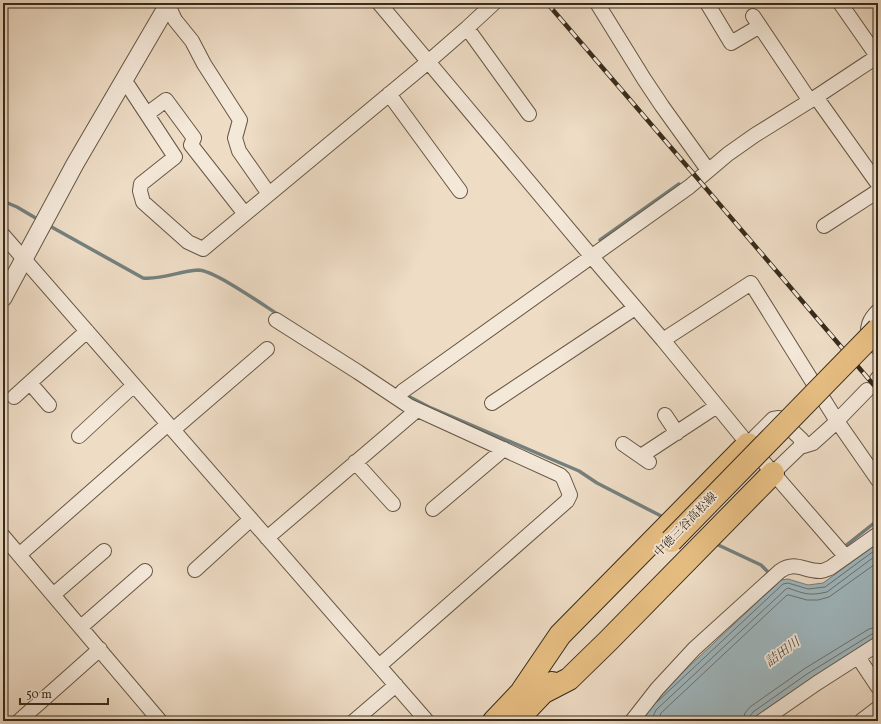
<svg xmlns="http://www.w3.org/2000/svg" width="881" height="724" viewBox="0 0 881 724" font-family="Vollkorn,'Noto Serif JP',serif">
  <style>
    .water { fill: #9fb8c0; stroke: #75807e }
    .lines { fill: none; stroke-linecap: round; stroke-linejoin: round }
    .shore { stroke: #6b726e; stroke-width: 1 }
    .stream { stroke: #75807e; stroke-width: 3.5 }
    .minor-casing { stroke: #655746; stroke-width: 16 }
    .tertiary-casing { stroke: #655746; stroke-width: 19 }
    .primary-casing { stroke: #372b1b; stroke-width: 24 }
    .minor { stroke: #f4e8d9; stroke-width: 14 }
    .tertiary { stroke: #f4e8d9; stroke-width: 17 }
    .primary { stroke: #e7be82; stroke-width: 22 }
    .rail-casing { stroke: #372b1b; stroke-width: 4.5 }
    .rail { stroke: #f4e8d9; stroke-width: 3; stroke-dasharray: 9; stroke-linecap: butt }
    .primary-bridge-casing { stroke: #372b1b; stroke-width: 24; stroke-linecap: butt }
    .primary-bridge { stroke: #e7be82; stroke-width: 22 }
    .labels { text-anchor: middle; dominant-baseline: central; stroke-width: 3.5; stroke-linejoin: round; paint-order: stroke }
    .street-label { font-size: 12px; fill: #372b1b; stroke: #f4e8d9 }
    .water-label { font-size: 13px; font-style: italic; fill: #514e44; stroke: #f4e8d9 }
  </style>
  <rect width="100%" height="100%" fill="#eedcc5"/>
  <filter id="stains"><feTurbulence type="fractalNoise" baseFrequency=".005" numOctaves="4"/><feColorMatrix values="0 0 0 0 .2 0 0 0 0 .09 0 0 0 0 .02 0 0 0 .5 -.17"/></filter>
  <radialGradient id="worn" r=".72"><stop offset=".6" stop-color="#630" stop-opacity="0"/><stop offset="1" stop-color="#630" stop-opacity=".3"/></radialGradient>
  <path class="water" d="M878,543V641L756,721H642L648,705L781,580L788,579L808,585L823,583Z"/>
  <g class="lines">
    <path class="shore" d="M657,702L783,584L788,583L808,589L825,587L878,548
      M651,721L656,710L786,589L788,588C805,594 809,596 827,592L878,554
      M658,721L661,713L787,595H789L807,600H818L829,597L878,562
      M743,721L745,713L750,707L804,669L869,629L878,627
      M750,721V716L753,712L807,674L872,634L878,633"/>
    <path class="stream" d="M3,201L17,207L39,220
      M48,225L143,278C162,280 179,271 198,270C214,270 263,305 279,315
      M600,240L679,184
      M404,394L429,407L579,471L597,483L665,518
      M714,543L761,565L770,574
      M844,547L878,520"/>
    <defs>
      <path id="minor" d="M379,3L592,257L663,340L748,444L846,557
        M597,3L644,79L662,106L708,170
        M707,3L731,43L760,26
        M840,3L877,56
        M168,5L175,20L192,41L204,64L240,120L235,138L239,151L269,194
        M753,16L810,101
        M467,28L529,114
        M123,82L129,87L175,157L141,184L140,191L143,202L188,242L203,249L428,62L467,28L494,3
        M389,94L460,191
        M816,97L878,184
        M147,114L166,100L194,138L191,145L245,214
        M824,226L878,191
        M3,235L427,721
        M878,311C869,320 867,326 868,339L878,348
        M276,320L358,372L397,398
        M663,340L751,283L837,421L878,480
        M877,379L878,378
        M30,383L49,405
        M14,397L87,331
        M492,403L635,308
        M665,415L677,433
        M173,430L267,349
        M79,436L134,385
        M623,444L649,462
        M748,444L773,419L779,418L802,440L800,447L773,473
        M800,447L813,443L832,426L867,390
        M641,456L717,406
        M355,462L393,504
        M433,509L504,449
        M3,536L160,721
        M267,538L417,410
        M19,555L168,424
        M195,570L251,519
        M53,595L104,551
        M81,627L145,571
        M858,657L878,687
        M379,666L567,501L570,495L563,478L560,475L409,406L397,398L403,391L689,187L728,154L755,135L816,97L878,56
        M19,721L100,649
        M354,721L396,685
        M632,721L657,689L694,649L780,571C796,560 805,572 821,571C824,571 827,569 830,568L878,534
        M762,721L817,683L878,644
        M861,721L878,708"/>
      <path id="tertiary" d="M3,298L75,164L169,3"/>
      <path id="primary" d="M522,691L560,635L748,444
        M542,693L569,679L608,641L773,473
        M494,721L532,681
        M516,721L552,683"/>
    </defs>
    <use href="#minor" class="minor-casing"/>
    <use href="#tertiary" class="tertiary-casing"/>
    <use href="#primary" class="primary-casing"/>
    <use href="#minor" class="minor"/>
    <use href="#tertiary" class="tertiary"/>
    <use href="#primary" class="primary"/>
    <defs>
      <path id="rail" d="M547,3L698,179L878,390"/>
    </defs>
    <use href="#rail" class="rail-casing"/>
    <use href="#rail" class="rail"/>
    <defs>
      <path id="primary-bridge" d="M671,541L878,329"/>
    </defs>
    <use href="#primary-bridge" class="primary-bridge-casing"/>
    <use href="#primary-bridge" class="primary-bridge"/>
  </g>
  <g class="labels">
    <g class="street-label">
      <text transform="translate(686 525) rotate(-46)">中徳三谷高松線</text>
    </g>
    <g class="water-label">
      <text transform="translate(783 653) rotate(-36)">詰田川</text>
    </g>
  </g>
  <rect width="881" height="724" fill="none" stroke="#eedcc5" stroke-width="16"/>
  <rect x="4" y="4" width="873" height="716" fill="none" stroke="#372b1b" stroke-width="2"/>
  <rect x="8" y="8" width="865" height="708" fill="none" stroke="#372b1b"/>
  <path d="M20 698v6h88v-6" fill="none" stroke="#372b1b" stroke-width="2"/>
  <text x="26" y="698" font-size="12" fill="#372b1b" stroke="#f4e8d9" stroke-width="3" paint-order="stroke">50 m</text>
  <rect width="100%" height="100%" filter="url(#stains)"/>
  <rect width="100%" height="100%" fill="url(#worn)"/>
</svg>
